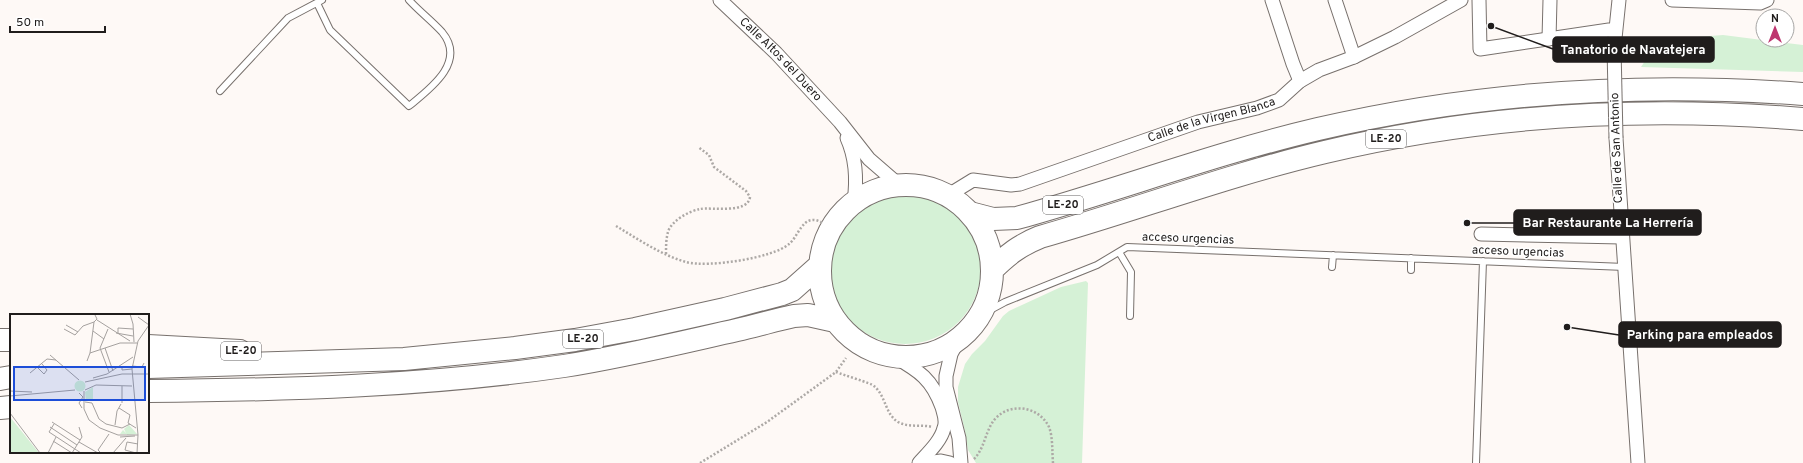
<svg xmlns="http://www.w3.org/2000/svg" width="1803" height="463" viewBox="0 0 1803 463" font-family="Overpass,sans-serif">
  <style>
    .grass { fill: #d5f1d6 }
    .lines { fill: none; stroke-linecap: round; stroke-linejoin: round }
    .lane-casing { stroke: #78716d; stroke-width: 8 }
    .street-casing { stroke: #78716d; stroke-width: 15 }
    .highway-casing { stroke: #78716d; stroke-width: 24 }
    .path { stroke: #ada9a6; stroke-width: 2.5; stroke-dasharray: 2 2; stroke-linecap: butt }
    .lane { stroke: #fff; stroke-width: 6 }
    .street { stroke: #fff; stroke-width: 13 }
    .highway { stroke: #fff; stroke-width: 22 }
    .street-bridge-casing { stroke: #78716d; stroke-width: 15; stroke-linecap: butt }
    .street-bridge { stroke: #fff; stroke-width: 13 }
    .labels { text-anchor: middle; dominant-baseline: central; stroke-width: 3; stroke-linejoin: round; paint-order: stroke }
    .shield { fill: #fff; stroke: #636160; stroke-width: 1 }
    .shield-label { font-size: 11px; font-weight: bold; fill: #201d1c }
    .street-label { font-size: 12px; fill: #201d1c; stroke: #fff }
    .inset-road { fill: none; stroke: #a5a19f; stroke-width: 1 }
    .view { fill: #1d4ed8; fill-opacity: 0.15; stroke: #1d4ed8; stroke-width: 2 }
    .inset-edge { fill: none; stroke: #201d1c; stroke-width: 2 }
    .leader { fill: none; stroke: #201d1c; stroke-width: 1.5 }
    .callout-dot { fill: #201d1c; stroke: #fff; stroke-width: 1.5 }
    .callout { fill: #201d1c; stroke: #201d1c; stroke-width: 1.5 }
    .callout-label { font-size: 13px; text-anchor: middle; font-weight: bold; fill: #fff }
  </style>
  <rect width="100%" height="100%" fill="#fef9f6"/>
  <path class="grass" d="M1723,35L1803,45V72L1641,67L1659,40Z
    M829 268a76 76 0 1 1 152 0a76 76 0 1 1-152 0Z
    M1086,281L1088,283L1082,463H976L968,450L965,431L958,402V387L965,364L972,354L985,341L1003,316L1009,311L1061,287Z"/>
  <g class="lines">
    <defs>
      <path id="lane" d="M317,3L330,30L409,106C430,89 467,62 442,32C432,21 419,11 409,0
        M220,91L288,18L322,0
        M1119,252L1131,272L1130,316
        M1332,267L1333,255
        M1411,270V258
        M979,316L1005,302L1097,265L1127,247L1625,267
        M1476,463L1483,261"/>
      <g id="street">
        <path id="s1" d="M720,0L776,53L840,122L869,159L899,185"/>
        <path d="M1272,0L1293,64L1300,81"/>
        <path d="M1335,0L1354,57"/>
        <path d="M1479,0L1480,49L1609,30L1615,31"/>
        <path d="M1672,0L1760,3L1767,0"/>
        <path d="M1549,39L1550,0"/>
        <path d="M1614,48L1619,0"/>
        <path d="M847,138C856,158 857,181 854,202"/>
        <path d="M1616,138L1638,463"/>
        <path id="s2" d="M947,196L973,180L1011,185L1020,184L1198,122L1257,108L1279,100L1300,81L1319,70L1354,57L1395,37L1461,0"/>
        <path d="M1481,234L1622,237"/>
        <path d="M959,339L951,354L946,376V387L959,438L961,463"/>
        <path d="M895,357C919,371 932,379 942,407C944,414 947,421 944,428C941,441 928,453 919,463"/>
        <path d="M926,463L941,461L950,463"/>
      </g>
      <path id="highway" d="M820 271a86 86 0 1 1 172 0a86 86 0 1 1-172 0Z
        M970,213L993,219L1017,218C1118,190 1216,153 1318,129C1477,92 1641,82 1803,94
        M992,270C1007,255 1020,245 1040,237C1135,210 1228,175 1325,152C1480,115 1644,106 1803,119
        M0,340H11
        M148,346L240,351
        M148,367L404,359L515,348L575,340L635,329L725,309L782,294L792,290L819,266
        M0,379L11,377
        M148,391C286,390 427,386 564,366C622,357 679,343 737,330C756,326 775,320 794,316L808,315L835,321
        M0,408L11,407"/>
    </defs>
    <use href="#lane" class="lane-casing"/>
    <use href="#street" class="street-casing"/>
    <use href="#highway" class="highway-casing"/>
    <path class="path" d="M616,226C638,239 661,255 686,262C708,268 773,258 789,244C797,238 801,221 812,220C818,219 826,225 831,228
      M666,254C666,247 666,239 668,232C671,221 689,211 700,209C712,207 748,214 750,197L746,191L714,167L709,155L698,147
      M836,372C843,375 871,383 874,386C886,396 885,414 898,422C909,428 921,424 932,427
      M974,459C985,448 985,431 995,419C1010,402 1039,406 1049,427C1053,437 1052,452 1053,463
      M700,463L767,422L836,372L846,358"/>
    <use href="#lane" class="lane"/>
    <use href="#street" class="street"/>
    <use href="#highway" class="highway"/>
    <defs>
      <path id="street-bridge" d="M1614,48L1616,138"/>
    </defs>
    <use href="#street-bridge" class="street-bridge-casing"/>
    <use href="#street-bridge" class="street-bridge"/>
  </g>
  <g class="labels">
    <g class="shield">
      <rect x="1366" y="130" width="40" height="18" rx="3"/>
      <rect x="1043" y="196" width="40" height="18" rx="3"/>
      <rect x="563" y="330" width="40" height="18" rx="3"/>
      <rect x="221" y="342" width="40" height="18" rx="3"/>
    </g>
    <g class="shield-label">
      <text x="1386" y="139">LE-20</text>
      <text x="1063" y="205">LE-20</text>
      <text x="583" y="339">LE-20</text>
      <text x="241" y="351">LE-20</text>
    </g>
    <g class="street-label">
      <text stroke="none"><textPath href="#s1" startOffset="85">Calle Altos del Duero</textPath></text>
      <text stroke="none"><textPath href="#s2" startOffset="280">Calle de la Virgen Blanca</textPath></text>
      <text transform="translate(1617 148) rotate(-92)">Calle de San Antonio</text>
      <text transform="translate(1188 239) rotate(2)">acceso urgencias</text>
      <text transform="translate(1518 252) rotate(2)">acceso urgencias</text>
    </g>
  </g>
  <g transform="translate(10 314)">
    <rect width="139" height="139" fill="#fef9f6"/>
    <path d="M64.5 72a5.5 5.5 0 1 1 11 0a5.5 5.5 0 1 1-11 0ZM83,73V87H76L75,78ZM0,103L13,119L29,139H0ZM119,111L127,120L117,121V117V120H110L113,116L116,119L114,115Z" fill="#d5f1d6"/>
    <path class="inset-road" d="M120,0L123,10L124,28M128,3L139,11M87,6L120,27M56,11L68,18M54,15L65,21L73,12L84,8M98,15L90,34L99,58M83,17L94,25M106,19L123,22M108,19V14L123,15M95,34L103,57M80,39L110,29H127M40,41L69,66M77,47L80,39L84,8L87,5L85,1M112,52V56L122,55M122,52L132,53L134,49M27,53L34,60L37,56L32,50M20,59L37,45L46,46M83,64L97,60L123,43M75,68L112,60H139M75,76L86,71L122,72M0,77L22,78M74,77V95L79,106L90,114L108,121H128L127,139M69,79L73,83L69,89L72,94M0,82L65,76M75,88L82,89L89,105L96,110L112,114L120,110M112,89V72M109,94L120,101L118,109L126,114M0,99L30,139M42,108L70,126M44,110L39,118L71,139M105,111L107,97L111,90M40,113L67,131M128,121L122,55L128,27L139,11M110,123L125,122M43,127L62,139M69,128L88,139M38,139L46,123M62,139L72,123L69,113M91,139L88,136L99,120M103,139L116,124M126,139L115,136L117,128L128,130"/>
    <path class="view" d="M4,53H135V86H4Z"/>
    <rect width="139" height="139" class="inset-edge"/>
  </g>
  <path class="leader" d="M1491 26L1553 49M1467 223L1514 223M1567 327L1619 335"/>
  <g class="callout-dot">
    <circle cx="1491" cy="26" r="4"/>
    <circle cx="1467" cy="223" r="4"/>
    <circle cx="1567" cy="327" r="4"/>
  </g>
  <g class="callout">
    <rect x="1553" y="37" width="161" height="25" rx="4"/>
    <rect x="1514" y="210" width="187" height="25" rx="4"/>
    <rect x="1619" y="322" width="162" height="25" rx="4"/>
  </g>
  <g class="callout-label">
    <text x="1633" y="54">Tanatorio de Navatejera</text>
    <text x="1608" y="227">Bar Restaurante La Herrería</text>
    <text x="1700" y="339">Parking para empleados</text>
  </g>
  <g transform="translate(1775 28)"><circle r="19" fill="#ffffff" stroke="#a6a5a4"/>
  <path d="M0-3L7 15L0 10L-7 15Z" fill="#be356f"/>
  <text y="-6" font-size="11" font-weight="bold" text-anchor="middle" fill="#201d1c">N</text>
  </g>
  <path d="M10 26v6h95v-6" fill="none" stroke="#201d1c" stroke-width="2"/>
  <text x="16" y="26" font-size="12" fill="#201d1c" stroke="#ffffff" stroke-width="3" paint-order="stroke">50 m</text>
</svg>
